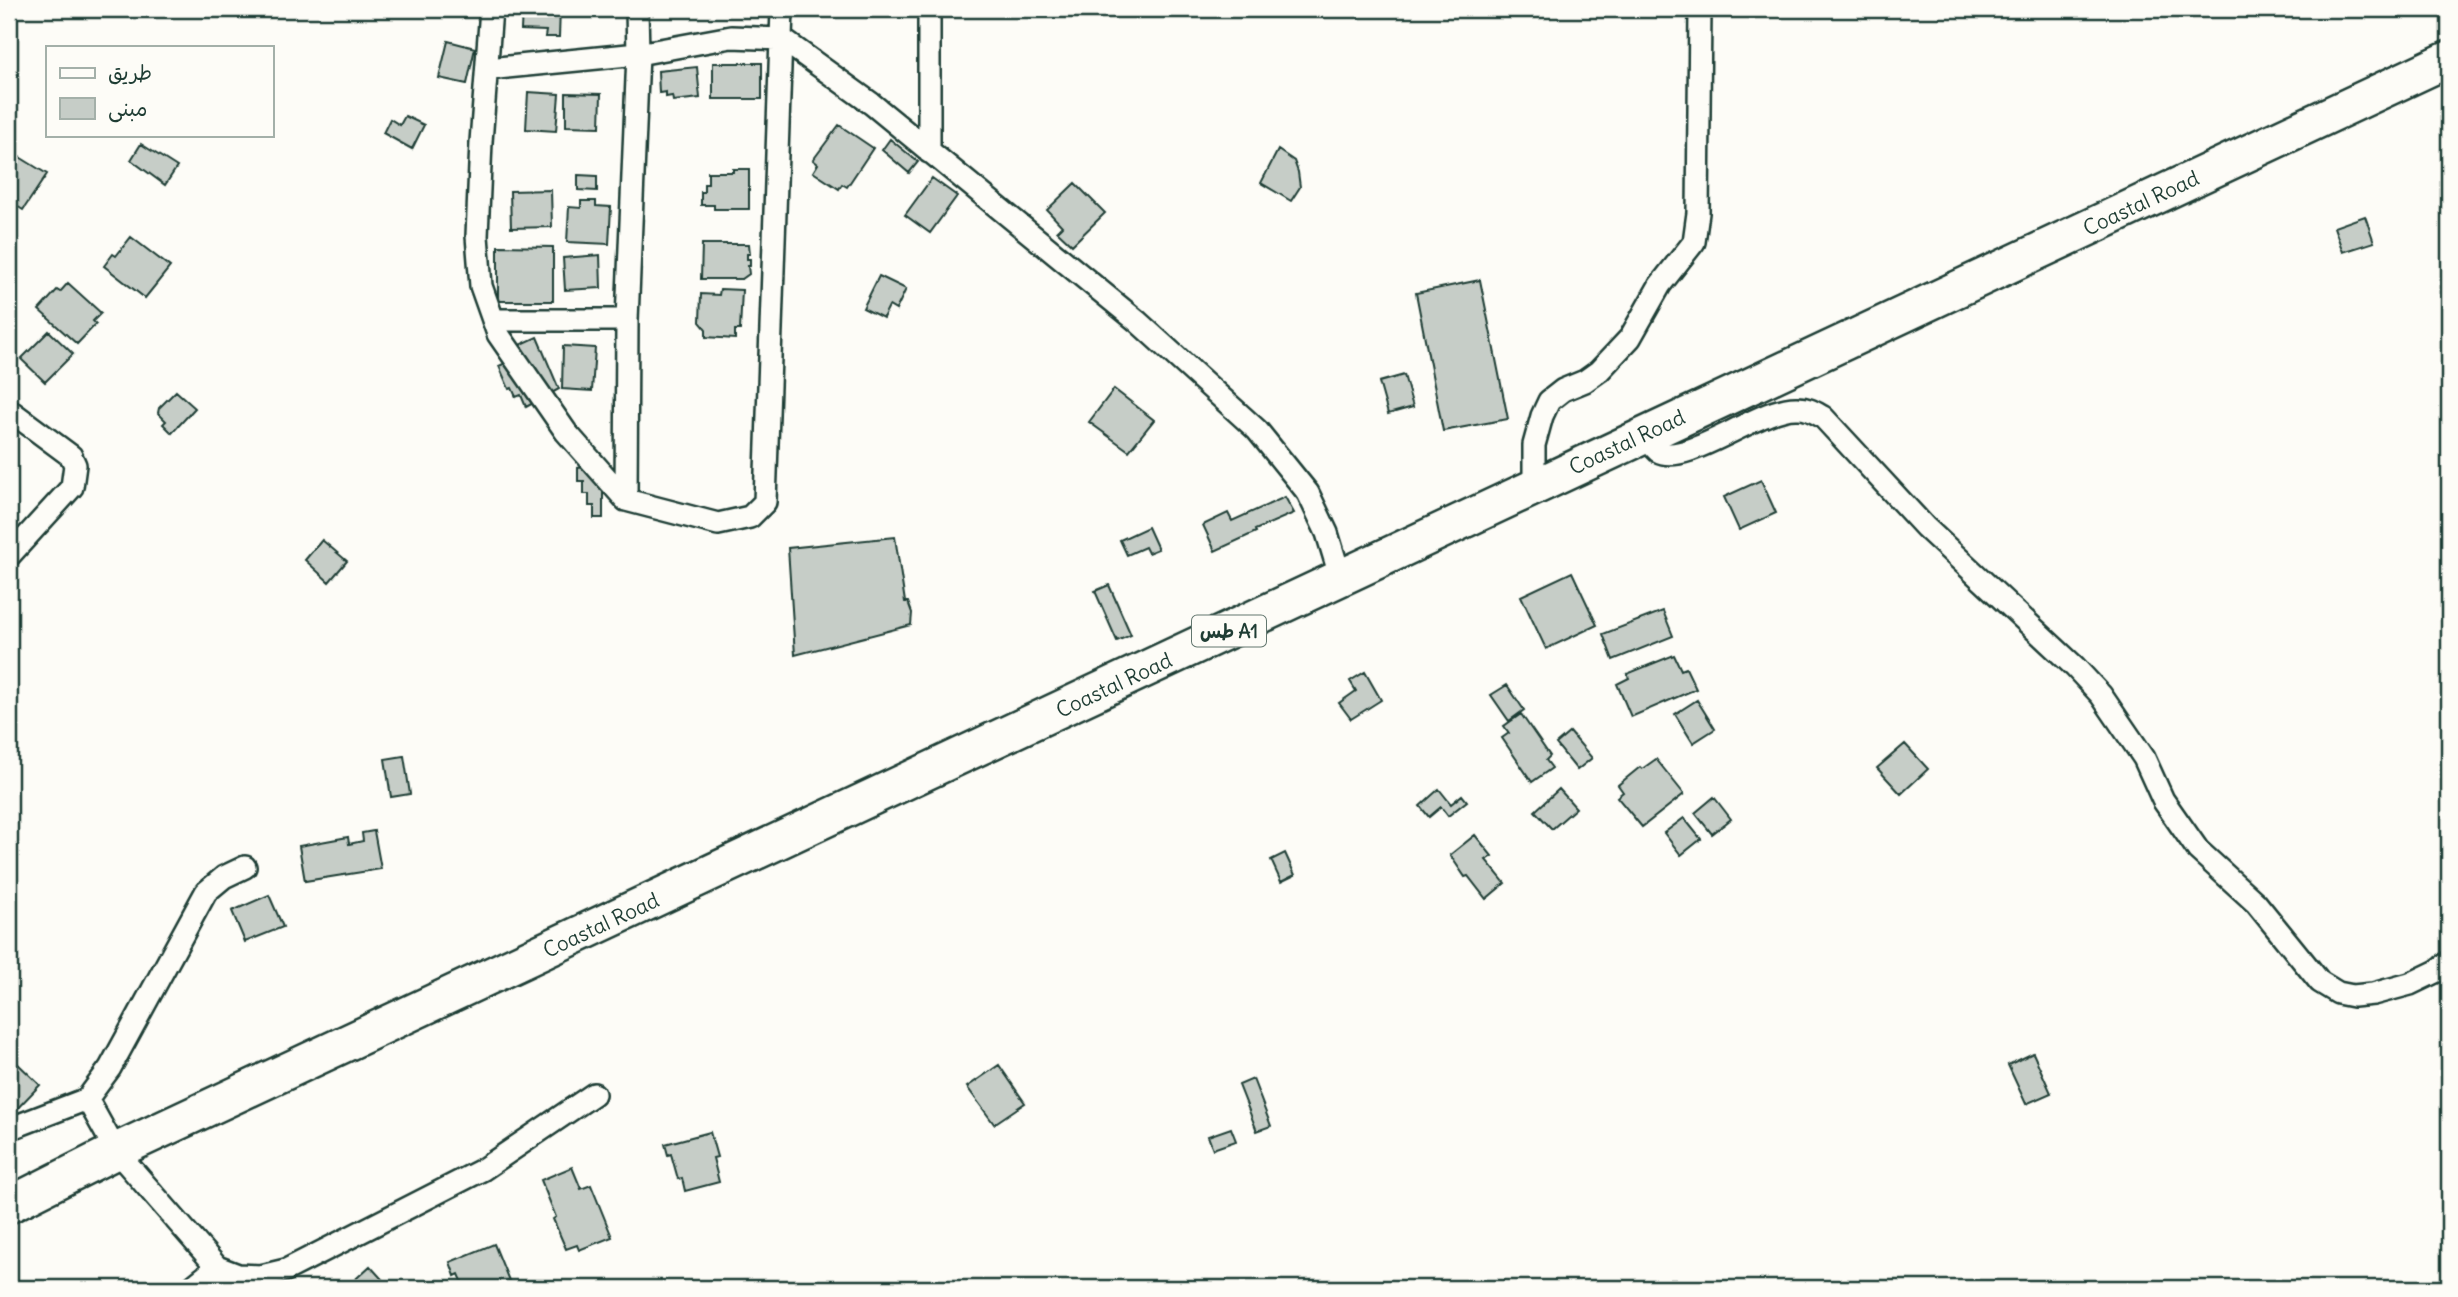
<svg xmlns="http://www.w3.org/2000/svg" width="2458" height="1297" viewBox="0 0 2458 1297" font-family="Delius,'Playpen Sans Arabic',sans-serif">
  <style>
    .building { fill: #c6cdc7; stroke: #1f3d34; stroke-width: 2 }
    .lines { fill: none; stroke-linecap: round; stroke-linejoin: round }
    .minor-casing { stroke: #1f3d34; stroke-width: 26 }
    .trunk-casing { stroke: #1f3d34; stroke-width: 40 }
    .minor { stroke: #fdfcf7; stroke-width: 21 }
    .trunk { stroke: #fdfcf7; stroke-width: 35 }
    .labels { text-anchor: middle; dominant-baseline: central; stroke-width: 5; stroke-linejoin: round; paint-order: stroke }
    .shield { fill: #fdfcf7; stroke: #62766e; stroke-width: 2 }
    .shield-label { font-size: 19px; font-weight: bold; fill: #1f3d34 }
    .street-label { font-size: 21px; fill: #1f3d34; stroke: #fdfcf7 }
  </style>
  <rect width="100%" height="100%" fill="#fdfcf7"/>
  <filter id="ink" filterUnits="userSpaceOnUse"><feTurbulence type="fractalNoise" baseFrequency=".0143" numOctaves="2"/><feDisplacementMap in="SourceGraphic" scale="14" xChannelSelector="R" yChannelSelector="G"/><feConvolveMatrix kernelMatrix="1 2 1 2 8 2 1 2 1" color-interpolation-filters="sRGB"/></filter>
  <g filter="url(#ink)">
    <path class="building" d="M522,9H560L559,37H545L546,31L521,30Z
      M723,9H761V13L723,12Z
      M448,41L475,48L467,84L439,78Z
      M713,63H762V99H713Z
      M697,67L700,98L673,101L672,96L666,97V92L659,93L658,71Z
      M528,92L559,94L556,131L526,129Z
      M566,93L601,94L600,127L566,126Z
      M405,116L424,125L412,149L383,133L390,119L400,125Z
      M839,125L873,148L847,187L842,184L839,189L813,172L818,164L813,160Z
      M890,139L918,162L909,173L882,150Z
      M141,144L177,167L165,185L131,160Z
      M1278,150L1294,161L1298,172L1300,187L1291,201L1261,183Z
      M18,156L47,174L23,210L9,201V170Z
      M733,169H749V209H714V205H701V192H704V184H708V172H733Z
      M578,175L597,176V191L578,190Z
      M932,178L957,196L930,233L905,215Z
      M1075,183L1105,213L1072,245L1057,231L1062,226L1047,210Z
      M551,190L552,227L511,228L510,191Z
      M581,201H596V206L611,207L609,244L567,242L569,207L581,208Z
      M2365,216L2374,242L2343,252L2334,227Z
      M131,237L170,267L145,298L104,266L113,254L116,256Z
      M702,244H749L750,254H747V259H750V266H748L749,274L742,279H701Z
      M498,246L553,247V301H498Z
      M600,255L601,288L565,290L563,258Z
      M879,276L906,289L896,310L889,306L883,318L863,308Z
      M1480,280L1508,419L1443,431L1416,293Z
      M68,283L101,313L93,321L96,324L77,344L39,310L57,290L60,292Z
      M720,289L742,290L740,330H735V339L706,337V329L700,322L701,294L719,295Z
      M49,331L73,354L45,382L21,359Z
      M537,337L559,389L526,407L521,395L516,397L512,388L509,389L499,366L510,361L511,349Z
      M563,346L595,348L592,391L562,389Z
      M1404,375L1413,407L1388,414L1379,382Z
      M1114,389L1154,420L1129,451L1089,422Z
      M176,391L195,408L172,433L163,424L166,421L158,413L159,408Z
      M603,465V518H594V506H589V494H584V481H578V468Z
      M1761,480L1776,513L1739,530L1724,497Z
      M1285,497L1294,513L1255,530L1256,532L1215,551L1203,525L1228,513L1232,521Z
      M1148,527L1158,549L1148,553L1145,547L1127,555L1120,540Z
      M895,537L905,602H908L912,613L911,625L795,655L788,548Z
      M322,540L347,561L329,582L305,560Z
      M1572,572L1597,625L1546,649L1521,596Z
      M1109,585L1131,635L1117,641L1095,591Z
      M1663,611L1673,636L1613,660L1603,634Z
      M1674,655L1681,670L1686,668L1696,689L1631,717L1617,684L1629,678L1627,674Z
      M1365,672L1381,700L1351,719L1339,703L1356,691L1350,681Z
      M1507,685L1524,710L1509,721L1491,695Z
      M1697,700L1715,729L1693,743L1675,714Z
      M1521,714L1550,756L1546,760L1552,768L1532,782L1502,738L1509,733L1504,726Z
      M1570,732L1592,758L1577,770L1556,744Z
      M1905,744L1928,769L1901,794L1877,768Z
      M404,756L410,794L391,797L385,759Z
      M1656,759L1684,794L1642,827L1617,797L1623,792L1618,785L1640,767L1642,769Z
      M1439,789L1451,804L1462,795L1467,801L1448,816L1441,807L1429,817L1420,806Z
      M1559,789L1576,808L1552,829L1535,811Z
      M1714,797L1731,819L1712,834L1695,813Z
      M1684,818L1701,839L1681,855L1664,833Z
      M374,831L381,869L305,881L299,846L348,837L349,844L363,841L362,833Z
      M1475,835L1492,856L1486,860L1505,883L1486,899L1468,876L1465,877L1450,855Z
      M1285,853L1295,875L1281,882L1271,860Z
      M269,895L283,927L245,942L232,911Z
      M2033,1053L2051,1093L2026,1104L2008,1065Z
      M15,1061L40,1085L9,1117V1067Z
      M999,1065L1025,1103L994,1124L967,1087Z
      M1253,1079L1271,1126L1257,1131L1239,1085Z
      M1231,1128L1236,1141L1213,1149L1208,1136Z
      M710,1132L717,1157L713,1158L719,1182L685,1191L682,1178L678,1179L671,1154L668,1155L665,1144Z
      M572,1167L581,1189L591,1185L612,1237L579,1250L577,1245L566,1249L553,1219L556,1217L541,1180Z
      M494,1244L512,1288H465L459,1274L455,1276L450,1262Z
      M370,1266L390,1288H350L348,1286Z"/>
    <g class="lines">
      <defs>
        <path id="minor" d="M491,9L481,142L477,236L481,286L498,334L566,432L626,500L718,524L750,517L765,502L782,9
          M929,9V152
          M488,69L638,54L731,37L782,39L872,104L1137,321L1257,430L1308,493L1327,533L1341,579
          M493,320H627
          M9,410L71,456L75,465L72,487L9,556
          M1643,434C1648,439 1653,447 1658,451C1686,468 1762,405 1798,408C1808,408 1814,412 1823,417L1925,527L2075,667L2101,695L2144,758L2163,800L2198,850L2256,903L2320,982L2338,993L2353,996L2373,994L2410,984L2437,971L2449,962
          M1534,486V445L1542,416L1549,401L1563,390L1585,381L1599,371L1630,338L1660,285L1694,242L1698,213L1700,9
          M626,500L627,320L638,54L637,9
          M87,1099L116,1151L217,1267L238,1275L261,1276L286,1270L482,1170L594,1094
          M9,1129L87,1099L110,1068L206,892L224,877L245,867
          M191,1288L217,1267"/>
        <path id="trunk" d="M9,1205L116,1151L2449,59"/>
      </defs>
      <use href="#minor" class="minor-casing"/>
      <use href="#trunk" class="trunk-casing"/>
      <use href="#minor" class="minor"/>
      <use href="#trunk" class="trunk"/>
    </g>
  </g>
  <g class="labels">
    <rect class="shield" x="1192" y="615.5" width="74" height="31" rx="5"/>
    <g class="shield-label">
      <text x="1229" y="631">طس A1</text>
    </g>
    <g class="street-label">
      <text transform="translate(2141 203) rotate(-25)">Coastal Road</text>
      <text transform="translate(1627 442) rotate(-25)">Coastal Road</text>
      <text transform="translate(1114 685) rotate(-25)">Coastal Road</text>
      <text transform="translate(601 925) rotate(-25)">Coastal Road</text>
    </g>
  </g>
  <rect width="2458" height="1297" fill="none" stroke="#fdfcf7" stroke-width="35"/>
  <rect x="18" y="18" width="2423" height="1262" fill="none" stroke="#1f3d34" stroke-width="2.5" filter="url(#ink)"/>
  <rect x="46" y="46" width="228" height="91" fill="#fdfcf7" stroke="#a4b0a9" stroke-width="2"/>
  <rect x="60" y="68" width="35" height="10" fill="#fdfcf7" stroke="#a4b0a9" stroke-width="2"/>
  <text x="108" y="80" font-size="21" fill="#1f3d34">طريق</text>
  <rect x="60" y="98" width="35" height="21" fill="#c6cdc7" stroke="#a4b0a9" stroke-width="2"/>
  <text x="108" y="116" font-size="21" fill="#1f3d34">مبنى</text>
</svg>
